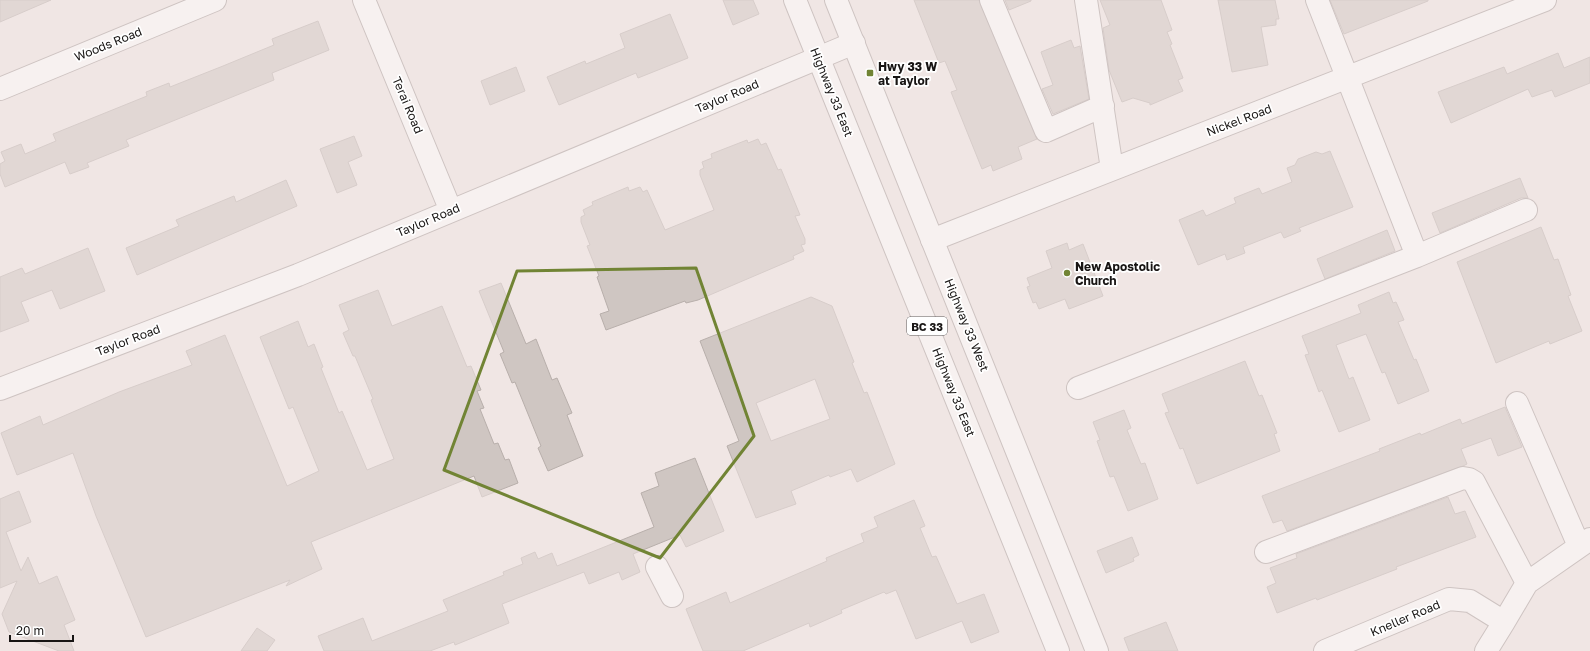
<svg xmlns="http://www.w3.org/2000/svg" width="1590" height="651" viewBox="0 0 1590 651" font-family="'Golos Text',sans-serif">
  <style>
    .building { fill: #cfc6c2; stroke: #b8afab; fill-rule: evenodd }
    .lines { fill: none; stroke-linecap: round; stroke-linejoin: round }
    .minor-casing { stroke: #a49b99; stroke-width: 24 }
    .major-casing { stroke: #a49b99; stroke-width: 24 }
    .minor { stroke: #fff; stroke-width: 22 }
    .major { stroke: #fff; stroke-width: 22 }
    .marked { fill: none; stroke: #718434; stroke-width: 3; stroke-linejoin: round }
    .poi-dot { fill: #718434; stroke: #fff; stroke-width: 1.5 }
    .labels { text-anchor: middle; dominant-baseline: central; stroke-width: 3.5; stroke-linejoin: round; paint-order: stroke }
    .shield { fill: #fff; stroke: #5d5b5a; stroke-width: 1 }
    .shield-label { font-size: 11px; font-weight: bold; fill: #181514 }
    .street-label { font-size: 12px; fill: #181514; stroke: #fff }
    .poi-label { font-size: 12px; font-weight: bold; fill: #181514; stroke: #fff; text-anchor: start }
  </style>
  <rect width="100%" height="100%" fill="#f0e6e4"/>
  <path class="building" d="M0,0H51L0,22Z
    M723,0H753L759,14L733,25Z
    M914,0H979L1037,139L1018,147L1022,159L993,171L991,165L982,169L951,92L957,90L945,61L939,63Z
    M1005,0H1031V1L1009,10Z
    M1100,0H1161L1172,30L1167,32L1172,44L1170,45L1183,78L1178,80L1183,91L1150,105V103L1133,98L1122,102L1109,70L1103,28L1110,25Z
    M1218,0H1275L1279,19H1276V25L1261,27L1268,65L1232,72Z
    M1330,0H1428V1L1344,34Z
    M670,14L688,58L638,78L636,73L559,105L547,77L585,61L586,64L625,48L620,34Z
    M318,21L329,50L272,73L274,80L126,140L129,146L87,163L89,167L70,174L65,162L5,187L0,174V164L5,161L1,152L21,144L25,154L56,141L53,134L147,96L146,92L169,83L170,87L223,66L274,45L272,39Z
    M1071,40L1074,48L1080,46L1089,99L1053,114L1042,89L1053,85L1041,52Z
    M1558,53L1564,68L1590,57V83L1555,97L1552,90L1532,97L1528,89L1451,123L1438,92L1504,67L1507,74Z
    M516,67L525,91L490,105L481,81Z
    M354,136L362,156L348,162L357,185L337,193L320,149Z
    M758,139L761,145L766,143L778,170L781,169L800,215L795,216L805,239V244L801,245L804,251L793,256L794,259L698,300L686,303L685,301L606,330L600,314L609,311L597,277L599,276L587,246L590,245L581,222V217L585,215L583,210L593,205L592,202L628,187L629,191L640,187L643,192L647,190L665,230L714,210L700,175V170L704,168L702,162L712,158L711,154L747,140L748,143Z
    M1330,151L1353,207L1299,228L1301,231L1284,238L1281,232L1243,247L1245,253L1227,260L1225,254L1198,265L1179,220L1203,210L1206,216L1236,203L1234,198L1259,188L1262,194L1292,182L1287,168L1295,165L1298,159L1316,152L1322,154Z
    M1520,178L1528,198H1521L1440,233L1432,213Z
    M286,180L297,206L137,275L126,248L179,226L176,220L234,196L236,202Z
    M1541,227L1554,260L1558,259L1571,295L1568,296L1582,331L1550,344L1549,341L1496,363L1457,262Z
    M1387,230L1395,251L1325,279L1317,259Z
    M1067,243L1069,250L1083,244L1103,296L1069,309L1065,299L1039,309L1036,302L1033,303L1027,287L1030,286L1027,278L1052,268L1046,251Z
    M88,248L105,291L60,309L52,290L21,302L29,321L0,332V277L22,268L25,274Z
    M501,283L526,344L536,339L552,380L557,378L572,413L567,415L583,456L548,471L538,448L541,446L515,382L512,383L500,354L504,352L479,291Z
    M378,290L392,326L442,306L467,367L471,366L481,390L477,391L484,408L480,409L494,444L498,443L505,460L509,459L518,483L482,497L474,476L311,542L322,569L286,586L290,580L146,637L96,516L73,453L17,475L1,433L40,416L43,425L119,392L192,365L186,351L225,335L287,486L319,471L293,407L289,409L260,337L298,321L308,347L314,344L323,367L321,368L339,413L342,411L367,470L394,459L371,400L373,399L355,356H353L343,333L349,330L339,305Z
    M1389,292L1393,303L1396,302L1404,320L1398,322L1414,360L1416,359L1429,391L1398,404L1385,372L1382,373L1366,334L1336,345L1349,379L1353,377L1370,420L1339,432L1322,390L1319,392L1305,355L1309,354L1302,336L1361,313L1358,305Z
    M811,297L832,306L854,362L852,363L864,393L867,392L895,464L857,482L851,469L830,477L829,475L791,491L796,504L756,518L727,446L739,441L700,341ZM815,379L830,419L771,441L756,403Z
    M1245,361L1259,396L1262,395L1277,433L1274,434L1280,451L1197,484L1183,448L1180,449L1165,413L1169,412L1162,394Z
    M1505,407L1522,447L1498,456L1491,438L1461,449L1467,464L1463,466L1287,531L1282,520L1273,523L1262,496L1380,451L1379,449L1420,433L1421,435L1460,419L1462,424Z
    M1124,410L1131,428L1127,430L1141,464L1145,463L1158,499L1128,511L1114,476L1110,477L1097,441L1100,440L1093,422Z
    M695,458L724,531L686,547L680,535L633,554L640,572L622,580L619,572L589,584L584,572L502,604L509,623L455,645L454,642L430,651H324L318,636L363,618L372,641L448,611L443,600L504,575L503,572L523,564L521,558L535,552L538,559L552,553L557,566L654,527L641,493L659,486L655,473Z
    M19,491L31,522L6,532L21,571L28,557L39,584L57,576L75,620L64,625L74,651H59L9,632L2,614L17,581L0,588V499Z
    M1448,497L1455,514L1465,511L1476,537L1396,567L1397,569L1317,600L1316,598L1277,613L1267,587L1276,583L1270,568L1297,558L1296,554Z
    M914,500L925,526L920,528L932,557L936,556L957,604L984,594L999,632L971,643L962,621L916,639L896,590L886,594L884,592L841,610L842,613L810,627L809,623L743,651H703L686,609L726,592L730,603L827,561L826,558L864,542L861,534L878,527L874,517Z
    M1132,537L1139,555L1133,558L1134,561L1106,573L1097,551Z
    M1166,622L1178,651H1129L1124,638Z
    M257,628L275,640L267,651H241Z"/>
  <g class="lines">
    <defs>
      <path id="minor" d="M364,0L451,211
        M991,0L1046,131L1103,106
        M1086,0L1112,169
        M0,89L215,0
        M932,240L1545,0
        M1417,256L1526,210
        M1078,388L1417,256L1317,0
        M0,389L298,275L854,43
        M1517,403L1579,546
        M1266,552L1463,478L1469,479L1474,482L1527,583
        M657,567L672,596
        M1325,651L1449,599L1470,601L1504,622L1527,583L1590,539
        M1486,651L1504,622"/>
      <path id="major" d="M795,0L1058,651
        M836,0L1097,651"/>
    </defs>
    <use href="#minor" class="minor-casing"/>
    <use href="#major" class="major-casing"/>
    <use href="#minor" class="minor"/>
    <use href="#major" class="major"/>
  </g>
  <path d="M0 0H1590V651H0ZM696,268L754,436L660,558L444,470L517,271Z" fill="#f0e6e4" fill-opacity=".55" fill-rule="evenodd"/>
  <path class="marked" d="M696,268L754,436L660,558L444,470L517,271Z"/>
  <g class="poi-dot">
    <rect x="866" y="69" width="8" height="8" rx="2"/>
    <circle cx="1067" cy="273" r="4"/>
  </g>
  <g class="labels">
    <rect class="shield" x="907" y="317" width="40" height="18" rx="3"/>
    <g class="shield-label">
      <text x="927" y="326">BC 33</text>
    </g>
    <g class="street-label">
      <text transform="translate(108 44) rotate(-22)">Woods Road</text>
      <text transform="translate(832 92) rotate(68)">Highway 33 East</text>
      <text transform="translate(727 96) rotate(-23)">Taylor Road</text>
      <text transform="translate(408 105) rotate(67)">Terai Road</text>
      <text transform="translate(1239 120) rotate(-21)">Nickel Road</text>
      <text transform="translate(428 220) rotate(-23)">Taylor Road</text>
      <text transform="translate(967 325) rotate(68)">Highway 33 West</text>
      <text transform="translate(128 340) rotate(-21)">Taylor Road</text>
      <text transform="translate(954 392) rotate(68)">Highway 33 East</text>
      <text transform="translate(1405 618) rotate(-23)">Kneller Road</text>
    </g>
    <g class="poi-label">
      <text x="878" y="66">Hwy 33 W<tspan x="878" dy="14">at Taylor</tspan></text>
      <text x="1075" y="266">New Apostolic<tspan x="1075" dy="14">Church</tspan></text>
    </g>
  </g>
  <path d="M10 635v6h63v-6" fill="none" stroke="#181514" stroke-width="2"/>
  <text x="16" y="635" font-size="12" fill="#181514" stroke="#ffffff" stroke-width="3" paint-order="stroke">20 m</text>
</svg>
